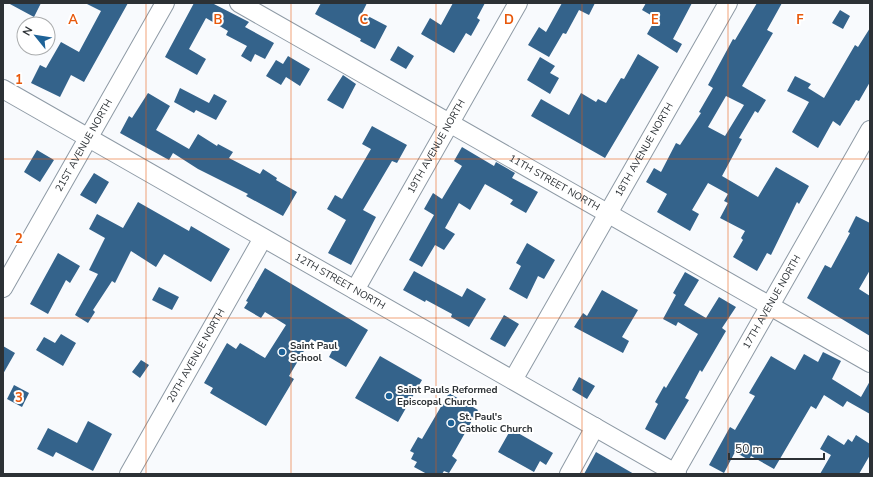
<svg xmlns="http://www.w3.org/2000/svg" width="873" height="477" viewBox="0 0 873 477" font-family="'Nunito Sans',sans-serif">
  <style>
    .building { fill: #34638b; fill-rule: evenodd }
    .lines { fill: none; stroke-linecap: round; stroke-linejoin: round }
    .minor-casing { stroke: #8e9aa5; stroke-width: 20 }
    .minor { stroke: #fff; stroke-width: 18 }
    .grid { fill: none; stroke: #e8590c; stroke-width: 1; stroke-opacity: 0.55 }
    .poi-dot { fill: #1e6297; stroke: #fff; stroke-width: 1.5 }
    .labels { text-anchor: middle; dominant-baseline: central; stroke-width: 4; stroke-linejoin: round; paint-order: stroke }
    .street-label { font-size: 10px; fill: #2c3135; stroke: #fff }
    .poi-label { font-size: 10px; font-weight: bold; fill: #2c3135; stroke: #fff; text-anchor: start }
    .grid-label { font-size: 13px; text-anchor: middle; font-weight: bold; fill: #e8590c; stroke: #fff; stroke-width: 4; stroke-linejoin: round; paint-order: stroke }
  </style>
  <rect width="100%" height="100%" fill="#f8fafd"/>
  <path class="building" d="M8,3H41L34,17Z
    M85,3H128L84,82L71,75L60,97L31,83L40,65L46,68L61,42L79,52L101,11Z
    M194,3H212L249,22L245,27L274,43L265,59L255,54L251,62L241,56L247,46L226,35L228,31L206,18L189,49L206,59L197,75L165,57Z
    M321,3H367L362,13L387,26L375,49L360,41L361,39L315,14Z
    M453,3H485L477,18L480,20L471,36L466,33L454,53L421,34L430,18L441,25Z
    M562,3H595L589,15L579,10L566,34L563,33L549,57L528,45L539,27L546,32Z
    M646,3H692L673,39L682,44L677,53L647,34L656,18L642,10Z
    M757,3H782L767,30L773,33L742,86L766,100L758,113L755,111L739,138L742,139L722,176L758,197L776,167L809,186L799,204L797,202L771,255L767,253L757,271L733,257L743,240L741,238L745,231L720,218L728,203L724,201L728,194L708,183L692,210L699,214L690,231L657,212L667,194L646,182L654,168L661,172L676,143L680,145L701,113L699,112L713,88L708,85L733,39L735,40ZM726,96L744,105L725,136L708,127Z
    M840,10L850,16L843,29L832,23Z
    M870,28V82L859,101L856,100L840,126L833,121L818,148L792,132L809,102L787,91L795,76L811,84L808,88L824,98L855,45L858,47Z
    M398,46L414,56L406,69L390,60Z
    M638,54L659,67L605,158L531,116L541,99L569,115L581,93L596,102L598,99L606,103L621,78L624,79Z
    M288,56L310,69L300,86L286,77L281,85L266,76L276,60L283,64Z
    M540,57L555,66L550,73L559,78L550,94L527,80Z
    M343,75L356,84L343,109L327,100Z
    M180,88L209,103L214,94L227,101L216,120L196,110L194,113L174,102Z
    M148,93L170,106L156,130L189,149L198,134L217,146L218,144L233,152L229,158L260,174L263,169L277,178L276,180L297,192L283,216L246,196L248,194L198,169L173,153L169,160L120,133L129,116L132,118Z
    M372,126L407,145L397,163L392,161L363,210L376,217L351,265L328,253L346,220L327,209L335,195L342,199L371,149L362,144Z
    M462,147L494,166L496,162L515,173L512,178L538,192L526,213L510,204L513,200L485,184L470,210L459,203L445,228L455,234L444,250L435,245L422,267L409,260L434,215L424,209L433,193L442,199L462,166L454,161Z
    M37,150L54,160L40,182L24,172Z
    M94,173L109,182L96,204L80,195Z
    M138,202L189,231L191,226L230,249L211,282L164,254L156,267L131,251L115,283L112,281L93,310L95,312L88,323L75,315L98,274L89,270L105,238L89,229L97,214L123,228Z
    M856,216L870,223V270L859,289L870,296V336L807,298L825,265L831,268L850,233L848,232Z
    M527,243L555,260L544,279L538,276L527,299L509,289L521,266L516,263Z
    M58,253L80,266L70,283L66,280L48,314L30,304Z
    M265,268L368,330L346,367L329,357L332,351L311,339L289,376L294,379L266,426L210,393L213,388L204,383L227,343L236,349L240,343L265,358L286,325L265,312L261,318L244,308L248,302L246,301Z
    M414,271L462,297L467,288L486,299L469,327L451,317L452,314L426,300L425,302L403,290Z
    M685,272L699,280L684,305L706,318L719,297L736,307L722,328L726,331L702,372L700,370L685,398L689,400L665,440L645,429L658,404L655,402L664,386L666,388L698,334L678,322L676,326L663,319L676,295L673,293Z
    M159,287L179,297L172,310L152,300Z
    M602,290L638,310L622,337L629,341L623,353L574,327L583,313L587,316Z
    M504,315L519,324L505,347L490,339Z
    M61,334L76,343L63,366L36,350L44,337L55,343Z
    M3,346L15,353L3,374Z
    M823,352L841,361L832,379L861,397L870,381V414L847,401L843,407L824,395L816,409L811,406L774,469L751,456L749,460L735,452L724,473L709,465L730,427L735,430L755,396L749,393L771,356L795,370L804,354L818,362Z
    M380,356L422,380L398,422L355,398Z
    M141,360L149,365L140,378L132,372Z
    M579,377L595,386L587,399L572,390Z
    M14,385L29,393L22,407L7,399Z
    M449,393L478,410L452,456L457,460L449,473L444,471L442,474H427L414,467L417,462L411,459L414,453L410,451L418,437L422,439Z
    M88,421L112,434L93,471L56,452L53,457L37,449L48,428L77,443Z
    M511,429L553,453L546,465L540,461L534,472L498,452Z
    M828,435L844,445L848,439L852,442L856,435L870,444V455L859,474H820L831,455L820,449Z
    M596,452L634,474H584Z"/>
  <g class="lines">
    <defs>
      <g id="minor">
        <path id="s1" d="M239,3L870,363"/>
        <path id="s2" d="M3,89L677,474"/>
        <path id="s3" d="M3,288L165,3"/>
        <path id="s4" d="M355,290L518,3"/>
        <path id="s5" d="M513,380L728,3"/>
        <path id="s6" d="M129,474L263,238"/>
        <path d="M569,474L595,427"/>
        <path id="s7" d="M674,474L870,130"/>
      </g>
    </defs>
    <use href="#minor" class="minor-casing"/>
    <use href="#minor" class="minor"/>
  </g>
  <path class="grid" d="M146,3V474M291,3V474M436,3V474M582,3V474M728,3V474M3,159H870M3,318H870"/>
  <g class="poi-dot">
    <circle cx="282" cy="352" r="4"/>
    <circle cx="389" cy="396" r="4"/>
    <circle cx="451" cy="423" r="4"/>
  </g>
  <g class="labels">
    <g class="street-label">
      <text stroke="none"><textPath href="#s3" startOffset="164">21ST AVENUE NORTH</textPath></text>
      <text stroke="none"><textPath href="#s4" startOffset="165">19TH AVENUE NORTH</textPath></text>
      <text stroke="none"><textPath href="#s5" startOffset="265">18TH AVENUE NORTH</textPath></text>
      <text stroke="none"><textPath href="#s1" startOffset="363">11TH STREET NORTH</textPath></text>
      <text stroke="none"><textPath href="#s2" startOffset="388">12TH STREET NORTH</textPath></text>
      <text stroke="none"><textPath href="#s7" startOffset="198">17TH AVENUE NORTH</textPath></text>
      <text stroke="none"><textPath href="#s6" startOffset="136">20TH AVENUE NORTH</textPath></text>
    </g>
    <g class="poi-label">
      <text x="290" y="346">Saint Paul<tspan x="290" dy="12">School</tspan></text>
      <text x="397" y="390">Saint Pauls Reformed<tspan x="397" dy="12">Episcopal Church</tspan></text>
      <text x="459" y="417">St. Paul's<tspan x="459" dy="12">Catholic Church</tspan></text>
    </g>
  </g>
  <g class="grid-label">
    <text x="73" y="24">A</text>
    <text x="218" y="24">B</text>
    <text x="364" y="24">C</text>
    <text x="509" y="24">D</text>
    <text x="655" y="24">E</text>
    <text x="800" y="24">F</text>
    <text x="19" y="84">1</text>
    <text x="19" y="243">2</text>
    <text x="19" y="402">3</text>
  </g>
  <rect width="873" height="477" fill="none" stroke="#2c3135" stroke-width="8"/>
  <g transform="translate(36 36) rotate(300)"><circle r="19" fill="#ffffff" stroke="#abadae"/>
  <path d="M0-3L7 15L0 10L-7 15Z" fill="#1e6297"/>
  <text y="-6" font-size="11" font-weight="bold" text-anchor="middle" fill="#2c3135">N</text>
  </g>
  <path d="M729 453v6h95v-6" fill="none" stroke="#2c3135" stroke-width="2"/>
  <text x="735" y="453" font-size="12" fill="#2c3135" stroke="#ffffff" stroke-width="3" paint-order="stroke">50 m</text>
</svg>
